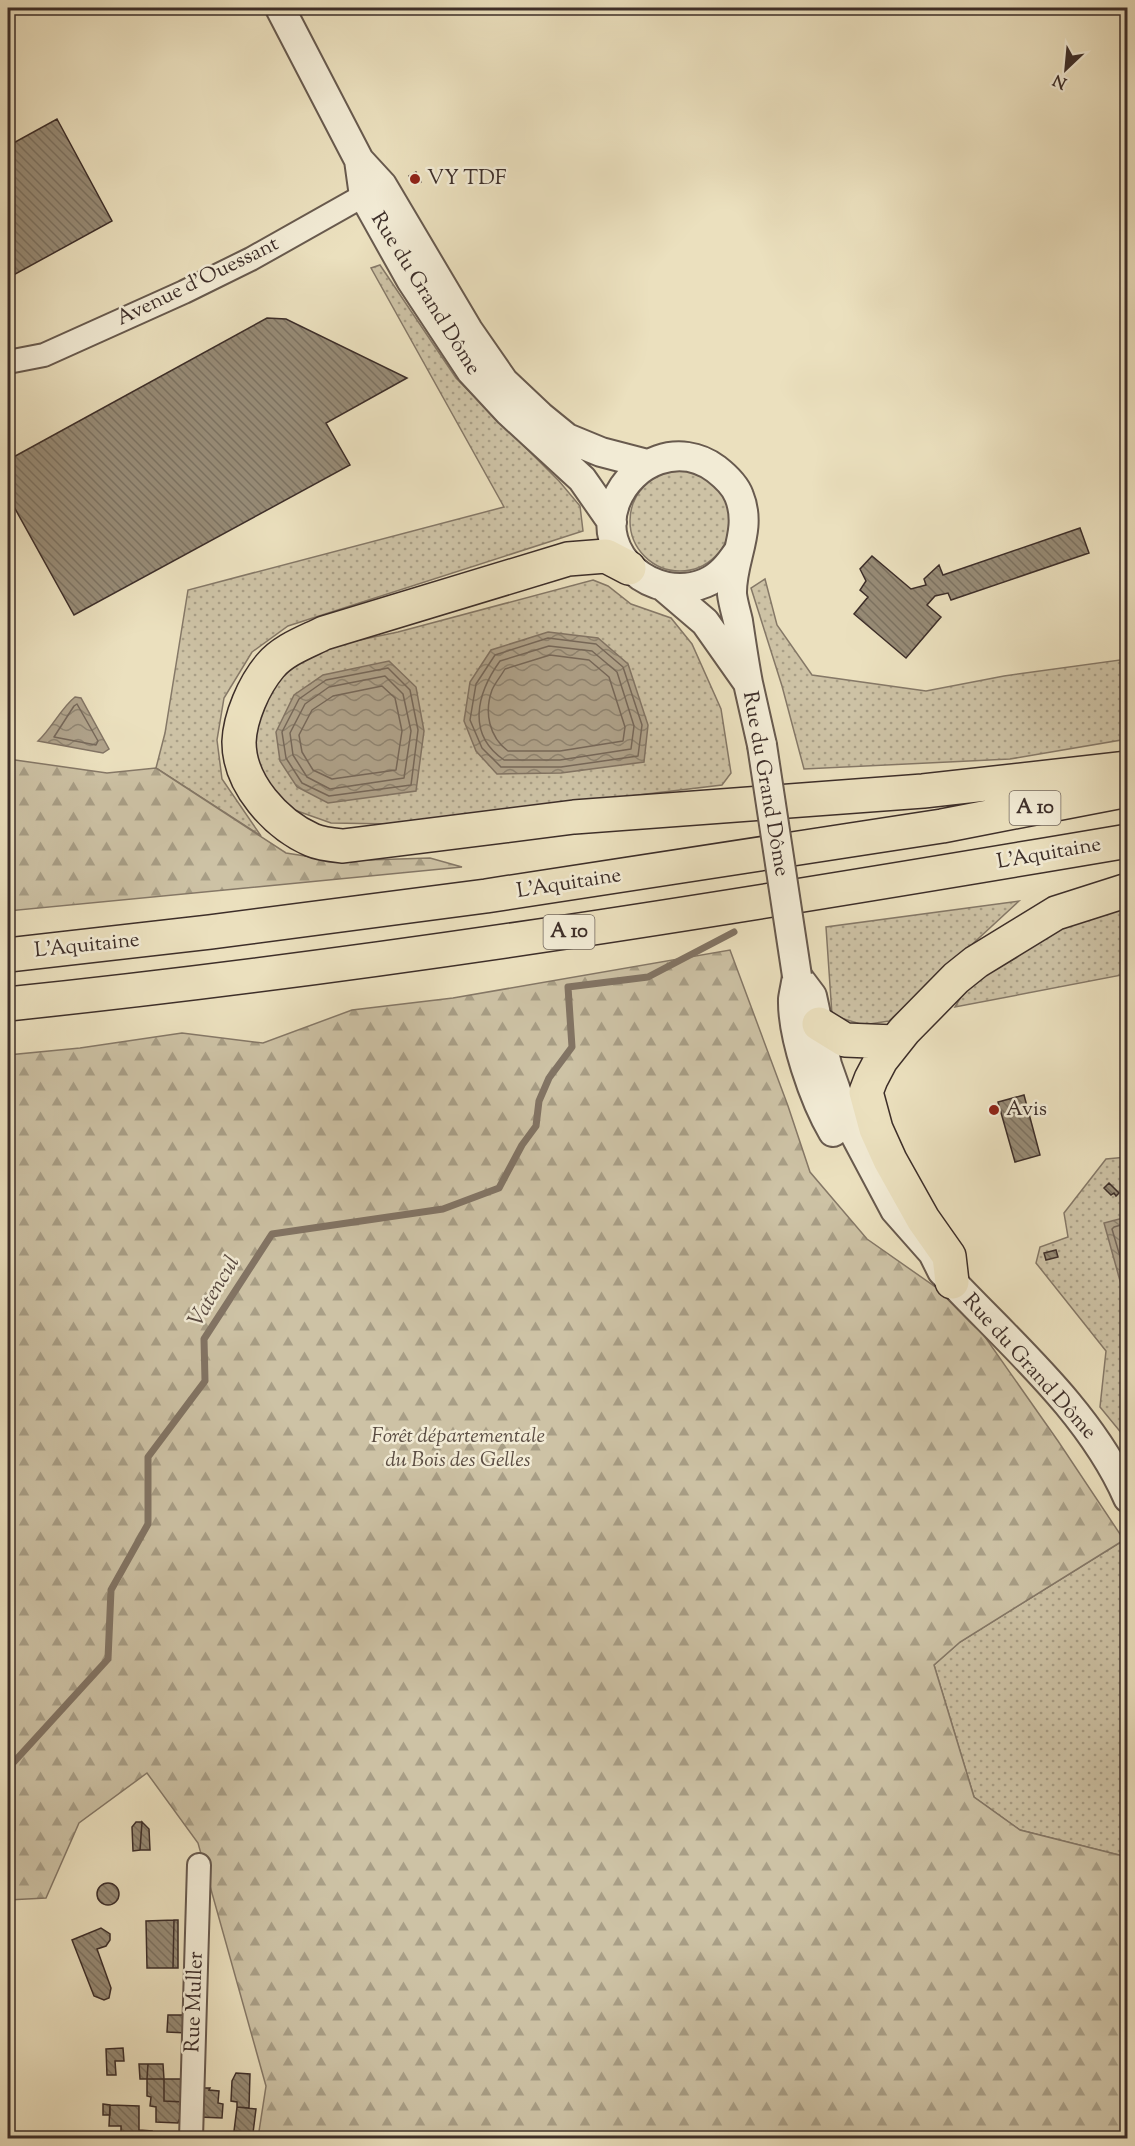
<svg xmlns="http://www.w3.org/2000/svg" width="1135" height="2146" viewBox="0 0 1135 2146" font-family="'Sorts Mill Goudy',serif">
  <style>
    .grass { fill: url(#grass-dots); stroke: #857867; stroke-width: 1.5 }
    .forest { fill: url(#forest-firs); stroke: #857867; stroke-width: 1.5 }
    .water { fill: url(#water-waves); stroke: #827464; stroke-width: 1.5 }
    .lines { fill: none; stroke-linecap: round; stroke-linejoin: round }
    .shore { stroke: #76685a; stroke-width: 1.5 }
    .stream { stroke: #827464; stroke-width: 7 }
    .building { fill: url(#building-back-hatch); stroke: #3d2e29; stroke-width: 1.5 }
    .minor-casing { stroke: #685a4e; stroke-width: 26 }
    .tertiary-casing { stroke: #685a4e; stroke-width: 32 }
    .motorway-casing { stroke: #3d2e29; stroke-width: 36 }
    .minor { stroke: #f2ebd5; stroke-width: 22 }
    .tertiary { stroke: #f2ebd5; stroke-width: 28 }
    .motorway { stroke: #ebe0be; stroke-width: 33 }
    .tertiary-bridge-casing { stroke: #685a4e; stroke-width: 32; stroke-linecap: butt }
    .tertiary-bridge { stroke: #f2ebd5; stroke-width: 28 }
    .poi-dot { fill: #8f2418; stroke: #f2ebd5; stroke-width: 2 }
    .labels { text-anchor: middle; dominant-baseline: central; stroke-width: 5; stroke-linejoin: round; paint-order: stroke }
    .shield { fill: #f2ebd5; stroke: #73675d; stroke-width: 1.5 }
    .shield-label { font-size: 20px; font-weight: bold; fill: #3d2e29 }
    .poi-label { font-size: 21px; fill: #3d2e29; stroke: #f2ebd5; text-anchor: start }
    .street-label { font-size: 21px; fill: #3d2e29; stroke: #f2ebd5 }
    .park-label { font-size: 21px; font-style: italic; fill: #5a4c42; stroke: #f2ebd5 }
    .water-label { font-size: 22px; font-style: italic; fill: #5a4b42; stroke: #f2ebd5 }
  </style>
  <defs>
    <pattern id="grass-dots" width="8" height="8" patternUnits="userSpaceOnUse" patternTransform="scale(1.5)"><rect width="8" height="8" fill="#cdc2a5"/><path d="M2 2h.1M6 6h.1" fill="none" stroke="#a89e86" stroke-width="1.8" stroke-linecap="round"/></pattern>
    <pattern id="forest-firs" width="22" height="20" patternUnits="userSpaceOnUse" patternTransform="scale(1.5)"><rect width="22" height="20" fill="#cdc2a5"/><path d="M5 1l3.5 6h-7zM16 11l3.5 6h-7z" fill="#a89e86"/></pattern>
    <pattern id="water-waves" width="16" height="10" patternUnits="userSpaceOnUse" patternTransform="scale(1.5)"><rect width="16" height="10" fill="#b0a38b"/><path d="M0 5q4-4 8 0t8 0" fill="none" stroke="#908572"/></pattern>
    <pattern id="building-back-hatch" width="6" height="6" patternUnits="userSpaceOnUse" patternTransform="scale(1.5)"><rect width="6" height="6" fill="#978b76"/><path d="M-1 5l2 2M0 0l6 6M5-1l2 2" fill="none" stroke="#7c7261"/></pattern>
  </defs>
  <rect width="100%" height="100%" fill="#ebe0be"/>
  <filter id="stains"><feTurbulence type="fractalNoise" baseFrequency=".00333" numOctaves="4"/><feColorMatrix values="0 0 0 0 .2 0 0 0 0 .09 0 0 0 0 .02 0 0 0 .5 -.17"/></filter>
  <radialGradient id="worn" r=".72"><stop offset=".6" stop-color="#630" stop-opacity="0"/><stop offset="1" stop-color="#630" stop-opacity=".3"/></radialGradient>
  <path class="grass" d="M380,265L456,378L559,481L580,506L583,531L288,626L252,652L224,698L217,740L222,779L261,836L156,768L165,733L188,590L504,507L371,268Z
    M630 521a50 50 0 1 1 100 0a50 50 0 1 1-100 0Z
    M765,579L777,625L812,675L926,691L1004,676L1127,659V739L1010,759L804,769L782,686L751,588Z
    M593,580L608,586L631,604L671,618L692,644L721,709L731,773L722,785L394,824L331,823L286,807L260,778L250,743L260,700L281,671L321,648L398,632Z
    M1019,901L889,1021L863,1025L832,1015L826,927Z
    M1127,904V974L955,1007L966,988L1042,935Z
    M1127,1157V1440L1100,1407L1106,1351L1036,1263L1040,1247L1068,1237L1064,1213L1106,1159Z
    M1124,1540L1127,1543V1857L1020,1830L974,1797L934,1665L960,1642Z"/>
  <path class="forest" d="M8,759L107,773L156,768L286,853L337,861L430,858L462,867L8,911Z
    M730,950L788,1106L810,1172L867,1239L964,1307L1058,1441L1124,1540L960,1642L934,1665L974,1797L1020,1830L1127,1857V2138H258L266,2086L198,1843L147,1773L79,1823L46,1898L8,1900V1055L80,1048L182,1033L263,1043L352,1010L453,998Z"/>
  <path class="water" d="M548,632L598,638L628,664L648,725L644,762L561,773L497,774L476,751L464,721L470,682L491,650Z
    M389,661L416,687L424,731L416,791L328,803L297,787L280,761L276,732L294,695L323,675Z
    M75,697L81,698L109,749L103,753L38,741C52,728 61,708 75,697Z
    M1127,1217H1128L1127,1306L1104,1223Z"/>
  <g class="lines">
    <path class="shore" d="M548,638L596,644L623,667L642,725L638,756L561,767H501L482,748L470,720L476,684L495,655Z
      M549,646L592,651L617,672L634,726L631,749L560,760H504C466,734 477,693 500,661Z
      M550,655L589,660L609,677L625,727L623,741L560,751H508C489,737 484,712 492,690C495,683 501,676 505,669Z
      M388,668L410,690L418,730L411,785L329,796L302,783L286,758L282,732L299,699L326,680Z
      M385,676L403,694L411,731L404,778L330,789L307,777L293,755L290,733L305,704L329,687Z
      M382,686L395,698L402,731L396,770L332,779L313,770L302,752L299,735L312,710L333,696Z
      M77,704L98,741L96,745L54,737L74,706Z
      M1128,1223L1114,1227L1112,1229L1128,1284"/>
    <path class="stream" d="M13,1763L108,1659L111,1590L148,1524V1457L205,1381L204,1339L272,1234L443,1209L499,1188L522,1145L536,1126L539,1101L549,1078L572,1047L568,987L648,977L734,932
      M8,1839L12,1830V1765"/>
  </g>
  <path class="building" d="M57,119L112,221L8,278V146Z
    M416,172L421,182L415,185L409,176Z
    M267,318L286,319L407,378L326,423L350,465L74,615L8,496V460Z
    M1080,528L1089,553L951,600L948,593L935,596L927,605L941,617L906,658L854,614L868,597L860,590L866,581L860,569L872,556L911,589L926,585L924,579L939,565L943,575Z
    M1024,1095L1040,1155L1015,1162L998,1102Z
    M1109,1183L1119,1193L1116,1196L1114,1193L1111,1195L1104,1188Z
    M1056,1250L1058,1257L1046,1260L1044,1253Z
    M136,1822H142L140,1850L133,1851L132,1827Z
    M142,1822L149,1829L150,1850H140Z
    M97 1894a11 11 0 1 1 22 0a11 11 0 1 1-22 0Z
    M174,1920L173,1968H147L146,1921Z
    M174,1920H178V1968H173Z
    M101,1928L110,1934V1940L106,1946L97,1949L111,1988L109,1998L104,2000L94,1996L72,1940Z
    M12,2006V2025L8,2031V2007Z
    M168,2015H188L187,2033L167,2032Z
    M123,2048L124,2061H115L116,2075H107L106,2049Z
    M139,2064H148L147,2079H140Z
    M148,2064H163L164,2079H147Z
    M236,2073L250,2074L249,2108L237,2107V2102L231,2101L232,2081Z
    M147,2079H164V2101L184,2102L183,2119L179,2120L178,2123L156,2122V2107L150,2106L151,2097L147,2096Z
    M164,2079H185L184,2102L164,2101Z
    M200,2088H210L209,2090L219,2091L218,2103L223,2104L222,2118L199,2117Z
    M103,2104L110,2105V2115H103Z
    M110,2105L139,2106V2130L152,2131L151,2138H121V2126H109Z
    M237,2107L256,2109L253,2133L234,2131Z
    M162,2135H182V2138H162Z"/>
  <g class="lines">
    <defs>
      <path id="minor" d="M8,362L44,355L184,292L251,259L377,188
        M191,2138L199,1865"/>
      <path id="tertiary" d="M280,8L359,160L382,185L468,330L504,382L540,416L567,438L601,452L647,464
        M359,160L364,196L411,280L471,371L509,412L582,479L612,522
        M738,552C729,565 720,577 705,583C654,604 594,555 616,501C632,461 680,442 716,469C725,476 735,485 739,496C753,530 731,560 732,594C733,603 736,612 738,621C741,641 744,662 748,683
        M664,587L705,622L748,683L762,745
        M797,976L812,996L827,1065L845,1116L895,1210L933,1253L942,1271C1007,1341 1089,1409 1128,1498
        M797,976C796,984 794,992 793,999C792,1036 814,1100 833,1132"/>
      <path id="motorway" d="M629,568L606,556L568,559L324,633C306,642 283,650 270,666C254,685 240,717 239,742C239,784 276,824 312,840C321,844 333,845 343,846L574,817L923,791L1128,768
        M8,955L210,932L486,896L942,826L1128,790
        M8,1004C383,965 756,904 1128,841
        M819,1024L845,1040L895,1042
        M952,1282L949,1256L923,1219L890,1160L876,1129L866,1092L871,1079L881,1060L904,1031L956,978L976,962L1056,913L1128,890"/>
    </defs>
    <use href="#minor" class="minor-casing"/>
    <use href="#tertiary" class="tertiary-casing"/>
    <use href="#motorway" class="motorway-casing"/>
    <use href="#minor" class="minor"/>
    <use href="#tertiary" class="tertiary"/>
    <use href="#motorway" class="motorway"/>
    <defs>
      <path id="tertiary-bridge" d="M762,745L797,976"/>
    </defs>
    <use href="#tertiary-bridge" class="tertiary-bridge-casing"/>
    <use href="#tertiary-bridge" class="tertiary-bridge"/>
  </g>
  <g class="poi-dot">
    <circle cx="415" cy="179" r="6"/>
    <circle cx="994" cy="1110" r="6"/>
  </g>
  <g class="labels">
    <g class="shield">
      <rect x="1009.5" y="791" width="51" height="34" rx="4.5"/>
      <rect x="543.5" y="915" width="51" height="34" rx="4.5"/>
    </g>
    <g class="shield-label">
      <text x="1035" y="808">A 10</text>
      <text x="569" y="932">A 10</text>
    </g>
    <g class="poi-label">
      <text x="427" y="179">VY TDF</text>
      <text x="1006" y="1110">Avis</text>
    </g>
    <g class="street-label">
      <text transform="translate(198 282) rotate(-26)">Avenue d'Ouessant</text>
      <text transform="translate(425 294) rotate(58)">Rue du Grand Dôme</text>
      <text transform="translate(765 784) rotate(80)">Rue du Grand Dôme</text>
      <text transform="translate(1049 854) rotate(-10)">L'Aquitaine</text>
      <text transform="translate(569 884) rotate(-9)">L'Aquitaine</text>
      <text transform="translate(87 946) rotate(-6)">L'Aquitaine</text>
      <text transform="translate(1029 1367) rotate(48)">Rue du Grand Dôme</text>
      <text transform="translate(195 2002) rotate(-88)">Rue Muller</text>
    </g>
    <g class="park-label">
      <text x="458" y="1437">Forêt départementale<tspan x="458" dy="24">du Bois des Gelles</tspan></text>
    </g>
    <g class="water-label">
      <text transform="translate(215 1292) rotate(-59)">Vatencul</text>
    </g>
  </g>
  <rect width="1135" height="2146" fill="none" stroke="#ebe0be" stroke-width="30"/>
  <rect x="9" y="9" width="1117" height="2128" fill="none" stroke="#3d2e29" stroke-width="3"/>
  <rect x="15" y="15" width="1105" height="2116" fill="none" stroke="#3d2e29" stroke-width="1.5"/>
  <g transform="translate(1066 69) rotate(206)" stroke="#f2ebd5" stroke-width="4.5" paint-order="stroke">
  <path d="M0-4.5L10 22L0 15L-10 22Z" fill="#3d2e29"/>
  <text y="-9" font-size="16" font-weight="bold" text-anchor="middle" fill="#3d2e29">N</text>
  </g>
  <rect width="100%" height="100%" filter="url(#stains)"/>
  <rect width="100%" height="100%" fill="url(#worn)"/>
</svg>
